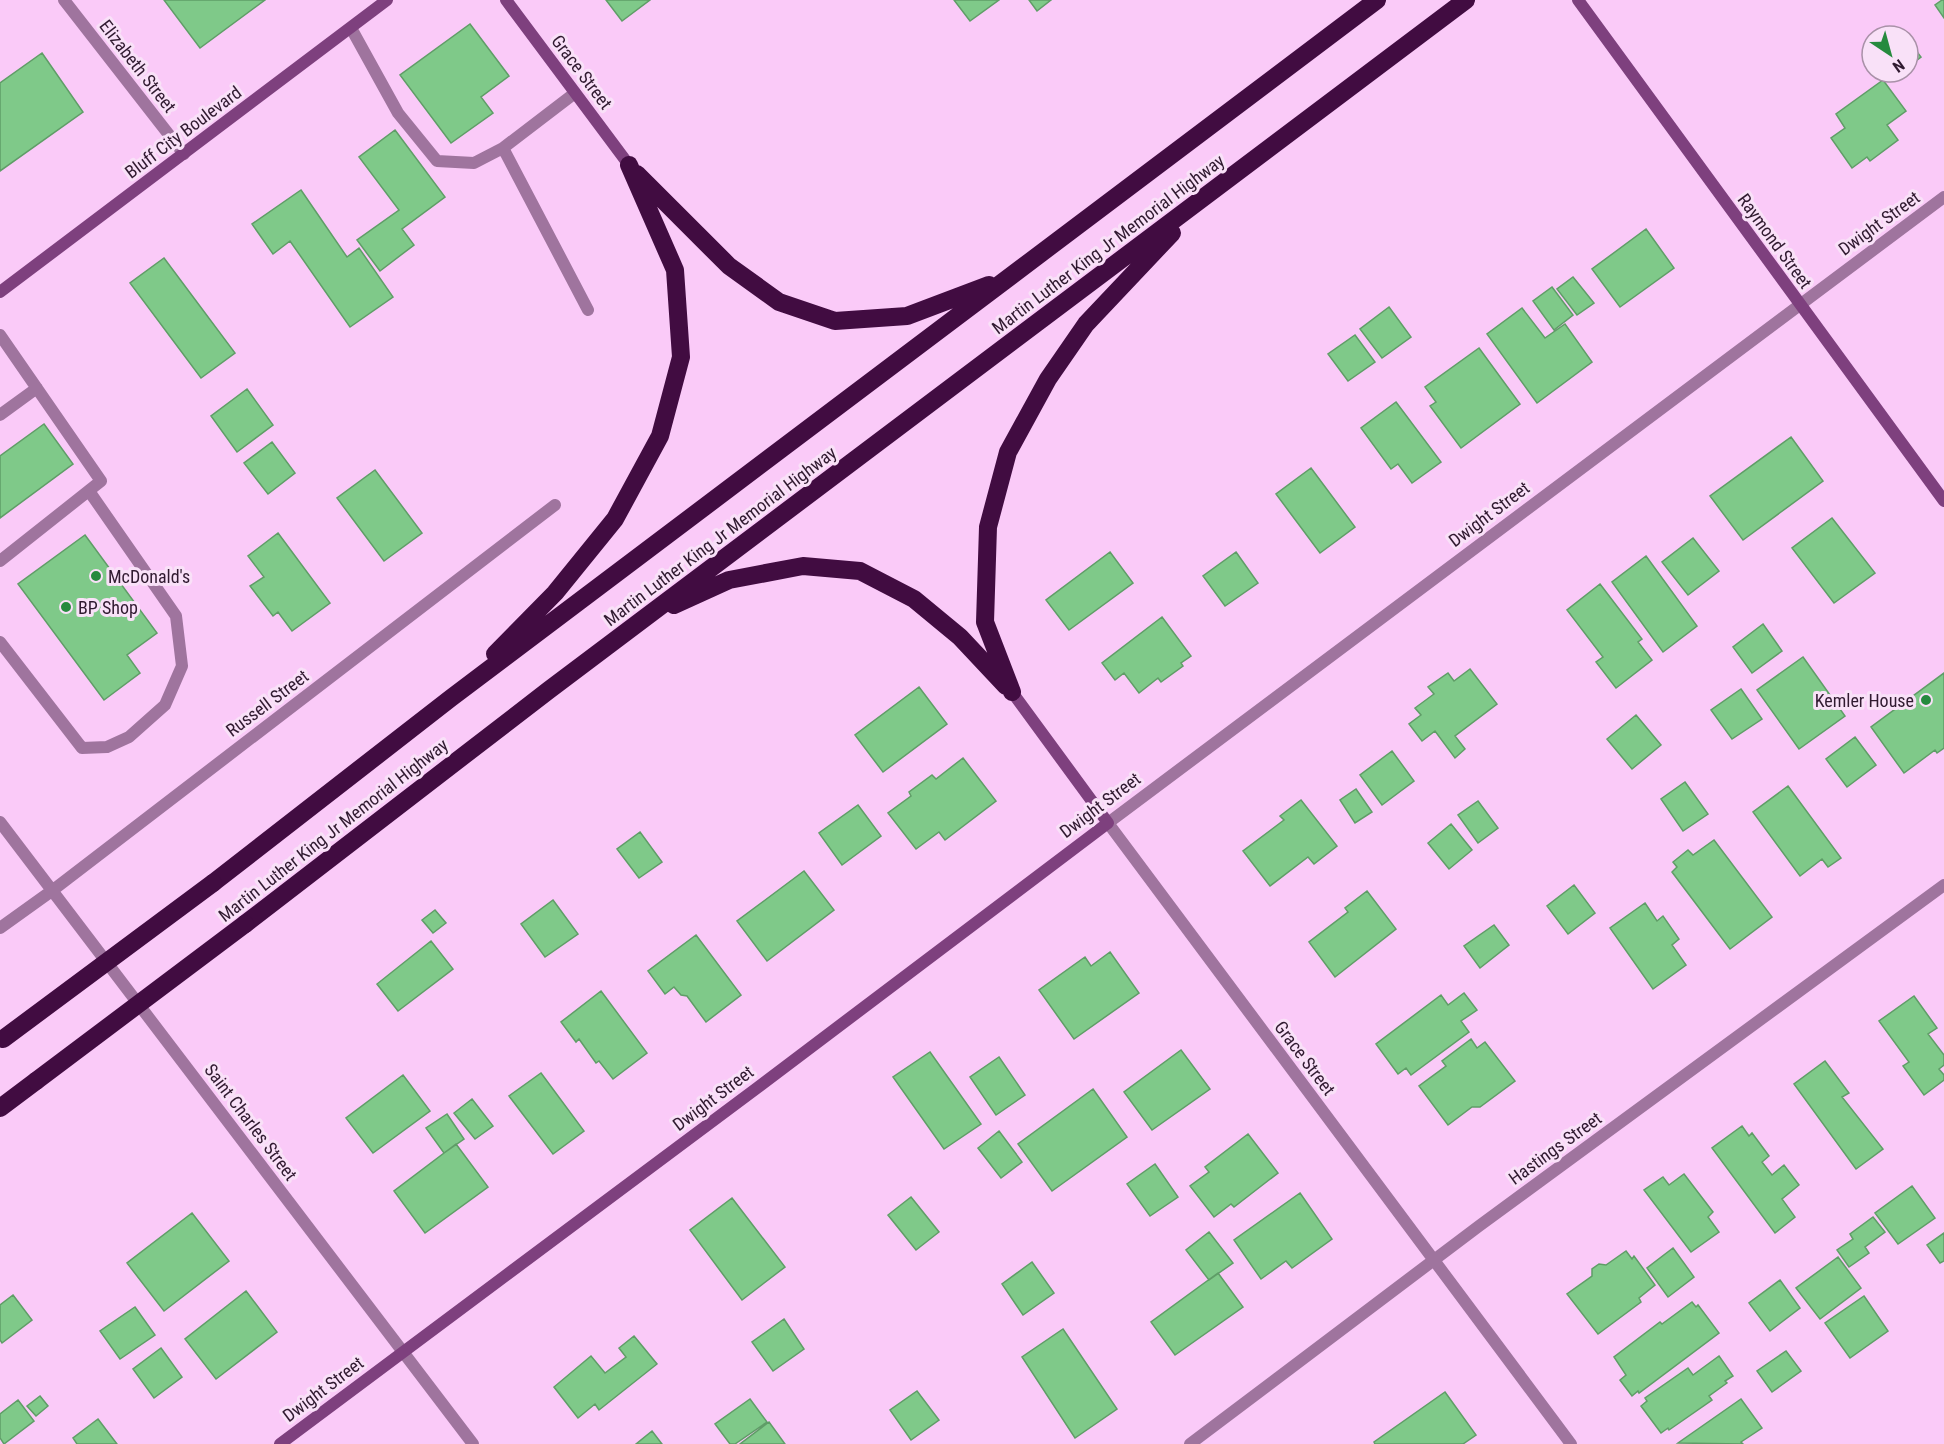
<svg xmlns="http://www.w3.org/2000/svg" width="1944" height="1444" viewBox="0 0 1944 1444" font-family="'Roboto Condensed',sans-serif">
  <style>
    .building { fill: #7fc989; stroke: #5f9d67; stroke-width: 1.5 }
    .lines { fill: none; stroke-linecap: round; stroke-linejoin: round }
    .lane { stroke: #9f749e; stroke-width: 12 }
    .street { stroke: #9f749e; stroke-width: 12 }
    .secondary { stroke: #7e407e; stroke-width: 12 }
    .highway { stroke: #410c41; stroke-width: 18 }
    .highway-bridge { stroke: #410c41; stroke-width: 18 }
    .poi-dot { fill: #268a3e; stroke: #f9e1f8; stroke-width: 2 }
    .labels { text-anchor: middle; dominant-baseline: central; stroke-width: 6; stroke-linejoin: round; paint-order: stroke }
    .street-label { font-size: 18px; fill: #301a30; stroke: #f9e1f8 }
    .poi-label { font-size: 18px; fill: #301a30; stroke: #f9e1f8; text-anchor: start }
  </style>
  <rect width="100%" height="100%" fill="#facaf8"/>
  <path class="building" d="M164,0H265L200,48Z
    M606,0H650L622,21Z
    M954,0H999L970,21Z
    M1029,0H1051L1037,11Z
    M1942,0H1944V18L1935,5Z
    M470,24L509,76L481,97L493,113L451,143L400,75Z
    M1900,30L1905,36H1892Z
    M1908,40L1921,57L1908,67Z
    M42,53L83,112L0,171V83Z
    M1882,72H1901L1889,81Z
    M1883,80L1906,111L1887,125L1898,140L1870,161L1867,157L1852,168L1831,138L1845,128L1836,114Z
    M395,130L445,197L402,229L414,245L380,271L357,240L399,210L359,157Z
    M301,190L347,257L359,248L393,297L350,327L290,241L273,254L252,224Z
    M1646,229L1674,268L1620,307L1592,269Z
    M164,258L235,353L201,378L130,283Z
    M1573,277L1594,303L1577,315L1557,289Z
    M1552,287L1573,315L1554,330L1533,301Z
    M1389,307L1411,337L1382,358L1360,329Z
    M1522,308L1545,338L1565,324L1592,362L1537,403L1487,334Z
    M1355,335L1375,362L1348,381L1328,354Z
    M1479,348L1520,404L1461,448L1430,406L1436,402L1425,387Z
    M247,389L273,425L237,452L211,416Z
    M1396,402L1441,462L1412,483L1398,464L1391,469L1361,428Z
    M44,424L73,464L0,518V456Z
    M1791,437L1823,481L1743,540L1710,496Z
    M272,442L295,473L268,494L244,463Z
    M1311,468L1355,527L1320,553L1276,494Z
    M375,470L422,533L384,561L337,498Z
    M1832,518L1875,573L1834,603L1792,548Z
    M278,533L330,603L292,631L278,612L273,616L250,586L264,577L248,556Z
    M85,535L157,633L127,655L140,673L104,700L18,584Z
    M1693,538L1719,571L1688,595L1662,562Z
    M1110,552L1133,583L1069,630L1046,600Z
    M1236,552L1258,583L1225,606L1203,576Z
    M1646,556L1697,626L1663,652L1612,582Z
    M1600,584L1642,639L1638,642L1652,660L1616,688L1596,662L1603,657L1567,610Z
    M1162,617L1191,656L1181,663L1183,666L1161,682L1158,678L1139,693L1124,673L1115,680L1102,663Z
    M1763,624L1782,651L1752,673L1733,647Z
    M1803,657L1845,716L1799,749L1757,690Z
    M1470,669L1497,704L1455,736L1465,749L1455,758L1435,731L1422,741L1409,724L1421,715L1415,708L1434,694L1428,687L1448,673L1454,681Z
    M1944,673V748L1937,753L1935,750L1904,773L1871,727Z
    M919,687L947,724L883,772L855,735Z
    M1741,689L1762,719L1732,739L1711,710Z
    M1636,715L1661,745L1632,769L1607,739Z
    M1855,737L1876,765L1847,787L1826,759Z
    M1392,751L1414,781L1382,805L1360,775Z
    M963,758L996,801L945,840L939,832L916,849L888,813L911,796L909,792L932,775L936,779Z
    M1685,782L1708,814L1683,831L1661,799Z
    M1788,786L1841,858L1828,867L1822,859L1800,876L1753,812Z
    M1356,789L1372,812L1355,823L1340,800Z
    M1301,800L1337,846L1314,864L1308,857L1270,886L1243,851L1284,820L1280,816Z
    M1478,801L1498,828L1478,843L1458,815Z
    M858,805L881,836L842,865L819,833Z
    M1451,824L1472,850L1449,869L1428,843Z
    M640,832L662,862L639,878L617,849Z
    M1714,840L1772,917L1730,949L1672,872L1677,867L1673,862L1688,850L1693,855Z
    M804,871L834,910L767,961L737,921Z
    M1574,885L1595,913L1568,934L1547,906Z
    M1367,891L1396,929L1335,977L1309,942L1348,912L1345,908Z
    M553,900L578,934L545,957L521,924Z
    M1645,903L1657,921L1663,916L1679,939L1672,945L1686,965L1653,989L1610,928Z
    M435,910L446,923L433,933L422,920Z
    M1494,925L1509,945L1480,968L1464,946Z
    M696,935L741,995L706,1022L687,996L681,995L674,987L665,994L648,971Z
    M431,941L453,969L398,1011L377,984Z
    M1110,952L1139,993L1074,1039L1039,990L1085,957L1091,966Z
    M601,991L647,1053L613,1079L599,1061L596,1063L579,1039L576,1042L561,1022Z
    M1464,993L1477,1010L1461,1021L1469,1032L1411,1075L1406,1068L1398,1074L1376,1044L1441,995L1448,1005Z
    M1914,996L1937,1028L1928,1034L1944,1055V1065L1939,1069L1944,1075V1080L1924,1095L1903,1066L1909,1062L1879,1021Z
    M1471,1039L1477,1048L1485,1042L1515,1081L1480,1107H1472L1448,1125L1419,1086L1446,1066L1442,1061Z
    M1181,1050L1210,1089L1152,1130L1124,1092Z
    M930,1052L981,1124L944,1149L893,1077Z
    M999,1057L1025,1095L996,1115L970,1077Z
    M1825,1061L1849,1093L1842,1097L1883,1149L1856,1169L1794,1084Z
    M541,1073L584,1131L553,1154L509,1096Z
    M403,1075L430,1111L373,1153L346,1118Z
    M1093,1089L1127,1137L1052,1191L1018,1144Z
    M472,1099L493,1126L475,1139L454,1113Z
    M447,1114L464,1139L444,1153L426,1128Z
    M1742,1126L1749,1136L1752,1133L1769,1156L1762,1162L1772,1175L1784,1165L1799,1185L1782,1199L1795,1217L1775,1233L1712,1148Z
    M999,1131L1022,1162L1001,1178L978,1148Z
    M1248,1134L1278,1173L1234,1207L1231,1204L1214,1217L1190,1186L1209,1172L1205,1167Z
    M456,1144L488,1187L425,1233L394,1191Z
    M1155,1164L1178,1197L1150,1216L1127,1184Z
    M1684,1174L1713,1212L1708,1217L1719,1232L1691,1252L1644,1190L1663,1177L1669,1185Z
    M1912,1186L1935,1218L1898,1244L1875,1213Z
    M1300,1193L1332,1239L1292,1268L1286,1261L1261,1279L1234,1240Z
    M911,1197L939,1232L916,1250L888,1215Z
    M732,1198L785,1267L742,1300L690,1230Z
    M192,1213L229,1261L164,1311L127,1263Z
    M1873,1217L1885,1232L1865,1247L1869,1253L1849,1267L1837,1250L1853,1239L1850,1234Z
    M1209,1232L1233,1263L1209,1280L1186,1250Z
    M1944,1233V1261L1940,1263L1927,1245Z
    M1673,1248L1694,1277L1668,1297L1647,1268Z
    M1626,1251L1632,1259L1634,1256L1655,1285L1639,1298L1641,1302L1598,1334L1567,1294L1592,1276V1269L1599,1264L1606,1265Z
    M1838,1257L1861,1288L1820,1319L1796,1288Z
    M1032,1262L1054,1293L1023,1315L1002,1284Z
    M1218,1273L1243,1307L1175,1355L1151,1322Z
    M1780,1280L1800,1308L1770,1331L1749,1303Z
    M246,1291L277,1332L216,1379L185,1339Z
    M13,1295L32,1320L2,1343L0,1340V1305Z
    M1864,1296L1888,1331L1850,1358L1825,1323Z
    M1692,1302L1696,1307L1698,1305L1719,1333L1639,1393L1638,1391L1632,1396L1620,1380L1626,1375L1614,1357L1660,1322L1662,1324Z
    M135,1307L155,1335L120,1359L100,1331Z
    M784,1319L804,1349L773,1371L752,1342Z
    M1063,1329L1117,1409L1075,1438L1022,1357Z
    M634,1336L657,1364L599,1410L595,1404L578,1418L554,1387L591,1356L605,1373L626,1357L619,1348Z
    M161,1348L182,1377L154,1398L133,1369Z
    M1786,1351L1801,1371L1772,1392L1757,1371Z
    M1719,1356L1733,1376L1725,1381L1727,1383L1709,1396L1712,1400L1669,1430L1668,1428L1661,1433L1641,1406L1647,1401L1645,1398L1688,1368L1693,1375Z
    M917,1391L939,1420L911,1440L890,1410Z
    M1445,1392L1476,1435L1463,1444H1375L1374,1442Z
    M40,1396L48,1406L36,1416L27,1406Z
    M750,1399L767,1422L735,1444H730L715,1424Z
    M1741,1399L1762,1428L1741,1442L1743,1444L1678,1443Z
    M18,1400L34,1421L4,1444L0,1438V1414Z
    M98,1419L117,1444H77L73,1438Z
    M769,1422L785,1444H740Z
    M652,1431L662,1444H636Z"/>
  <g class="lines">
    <path class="lane" d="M351,28L398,113L437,161L474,163L503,148
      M575,93L503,148L588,310
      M0,335L101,481L0,561
      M0,415L37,388
      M0,642L82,748L107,747L129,737L165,705L182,666L176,616L89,491"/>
    <path class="street" d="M64,0L184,154
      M0,822L473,1444
      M0,928L53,890L555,505
      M1190,1444L1479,1226L1944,885
      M1571,1444L1108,823L1944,197"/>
    <path class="secondary" d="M506,0L629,165
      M1578,0L1944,501
      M0,292L387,0
      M280,1444L757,1088L1108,823L1012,692"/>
    <path class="highway" d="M637,174L729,266L779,302L835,321L907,316L989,285
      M674,605L729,580L803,566L860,571L914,599L960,637L1006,686
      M495,654L555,593L615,519L660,436L681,357L675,270L629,165
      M1012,692L985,622L988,527L1008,452L1048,379L1086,324L1172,233
      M213,883L451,698L1377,0
      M245,924L549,690L1466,0
      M0,1108L36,1081"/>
    <path class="highway-bridge" d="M3,1039L213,883
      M36,1081L245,924"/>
  </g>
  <g class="poi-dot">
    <circle cx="96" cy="576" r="6"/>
    <circle cx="66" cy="607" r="6"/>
    <circle cx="1926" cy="700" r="6"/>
  </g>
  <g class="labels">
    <g class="street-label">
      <text transform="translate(138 66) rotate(52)">Elizabeth Street</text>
      <text transform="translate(582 72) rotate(53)">Grace Street</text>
      <text transform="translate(183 132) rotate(-37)">Bluff City Boulevard</text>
      <text transform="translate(1879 223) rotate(-36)">Dwight Street</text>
      <text transform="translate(1775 241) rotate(54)">Raymond Street</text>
      <text transform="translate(1108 244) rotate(-37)">Martin Luther King Jr Memorial Highway</text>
      <text transform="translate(1489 514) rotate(-37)">Dwight Street</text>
      <text transform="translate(720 536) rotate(-37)">Martin Luther King Jr Memorial Highway</text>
      <text transform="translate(267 703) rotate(-37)">Russell Street</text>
      <text transform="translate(1100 805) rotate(-37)">Dwight Street</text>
      <text transform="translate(333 830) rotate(-38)">Martin Luther King Jr Memorial Highway</text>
      <text transform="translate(1305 1058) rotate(53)">Grace Street</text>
      <text transform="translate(713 1098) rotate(-37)">Dwight Street</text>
      <text transform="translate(251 1122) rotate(53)">Saint Charles Street</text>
      <text transform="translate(1555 1148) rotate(-36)">Hastings Street</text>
      <text transform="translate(323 1389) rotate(-37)">Dwight Street</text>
    </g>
    <g class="poi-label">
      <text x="108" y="576">McDonald's</text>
      <text x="78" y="607">BP Shop</text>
      <text x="1914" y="700" text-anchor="end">Kemler House</text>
    </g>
  </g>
  <g transform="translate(1890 54) rotate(144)"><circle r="28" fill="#f9e1f8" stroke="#a991a8" stroke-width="1.5"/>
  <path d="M0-4.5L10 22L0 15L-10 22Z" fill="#268a3e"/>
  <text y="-9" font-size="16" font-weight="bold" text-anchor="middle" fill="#301a30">N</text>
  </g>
</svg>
